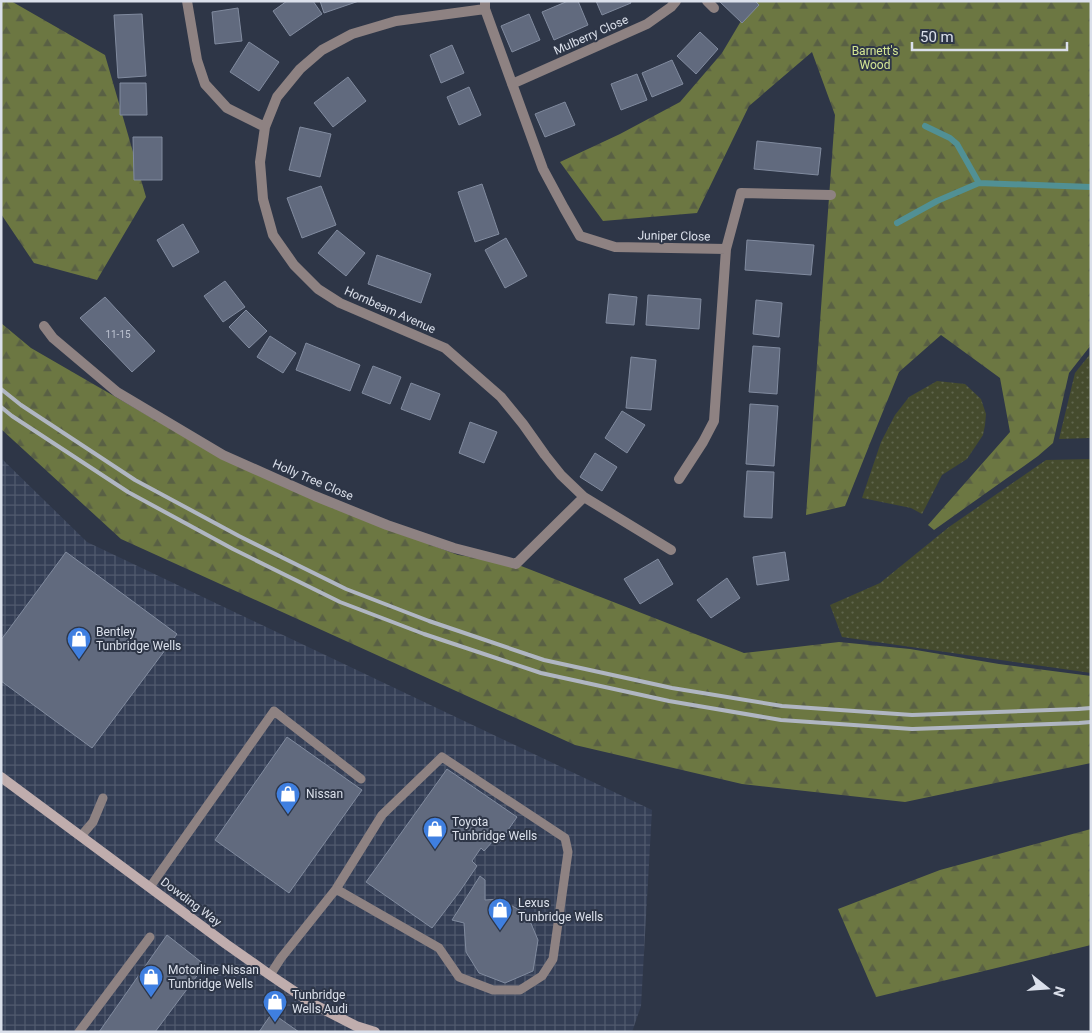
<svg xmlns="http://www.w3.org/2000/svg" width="1092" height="1033" viewBox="0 0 1092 1033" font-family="Roboto,sans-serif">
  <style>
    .industrial { fill: url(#industrial-grid) }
    .green { fill: url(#green-dots) }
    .forest { fill: url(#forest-firs) }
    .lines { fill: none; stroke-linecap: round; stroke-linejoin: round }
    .stream { stroke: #519094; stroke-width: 6 }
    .building { fill: #616a7e; stroke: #818b9f }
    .lane { stroke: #8e8282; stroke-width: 9 }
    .street { stroke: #8e8282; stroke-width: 10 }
    .secondary { stroke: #c0adad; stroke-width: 10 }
    .rail { stroke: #b0b6c2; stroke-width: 4 }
    .labels { text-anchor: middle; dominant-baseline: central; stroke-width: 4; stroke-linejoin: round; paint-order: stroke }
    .number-label { font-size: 10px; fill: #bcc2d0 }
    .street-label { font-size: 12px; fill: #dbe0eb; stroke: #2e3647 }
    .park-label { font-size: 12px; fill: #d4e694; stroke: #2e3647 }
    .poi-label { font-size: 12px; fill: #dbe0eb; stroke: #2e3647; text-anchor: start }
  </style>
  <defs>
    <pattern id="industrial-grid" width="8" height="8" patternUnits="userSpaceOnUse" patternTransform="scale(1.25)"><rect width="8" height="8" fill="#343e55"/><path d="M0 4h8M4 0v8" fill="none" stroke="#515a6e"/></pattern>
    <pattern id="green-dots" width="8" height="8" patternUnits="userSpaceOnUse" patternTransform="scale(1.25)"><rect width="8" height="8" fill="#454b2d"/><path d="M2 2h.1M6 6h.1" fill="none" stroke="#5f654c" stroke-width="1.8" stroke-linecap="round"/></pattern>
    <pattern id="forest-firs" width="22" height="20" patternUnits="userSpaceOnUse" patternTransform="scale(1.25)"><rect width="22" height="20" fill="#6c7742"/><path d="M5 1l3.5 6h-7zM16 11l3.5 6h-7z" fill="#596044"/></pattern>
  </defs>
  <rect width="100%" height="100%" fill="#2e3647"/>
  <path class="industrial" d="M1,458L87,542L652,810L641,1006L632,1032H1Z"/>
  <path class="green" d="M1091,353V438L1059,439L1075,373Z
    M937,381L965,384L981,399L986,414L985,425L983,435L967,459L942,475L922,514L911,508L862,498L881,442L895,415L909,397Z
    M1091,459V673L842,637L830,605L880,583L949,527L1046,460Z"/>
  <path class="forest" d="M1,1H11L105,55L146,197L97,280L34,263L1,214Z
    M756,1H1091V345L1069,373L1053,443L1038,456L934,530L928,525L1010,432L1000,378L941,335L899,372L875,431L845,506L806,515L835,115L812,52L749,106L697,213L603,221L560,162L620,134L680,102L722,53L741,21Z
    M1,323L31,348L190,440L336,509L458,555L516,564L744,653L839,642L910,649L999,664L1091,676V763L905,802L742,784L575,745L121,539L1,429Z
    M1091,829V945L876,997L838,909L940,870Z"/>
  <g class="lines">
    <path class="stream" d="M925,126L950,138L957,144L979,183L1091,187
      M897,223L937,201L979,183"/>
  </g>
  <path class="building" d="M287,1H313L322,14L290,36L273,11Z
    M320,1H359L324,13Z
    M568,1H578L588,25L554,40L542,12Z
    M596,1H630L631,3L602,15Z
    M719,1H755L759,5L742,23Z
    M238,8L242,41L215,44L212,12Z
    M142,14L146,76L118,78L114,15Z
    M529,14L540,40L512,52L501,26Z
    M700,32L718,49L696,74L677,56Z
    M249,42L279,62L259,91L230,72Z
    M452,45L464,73L441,83L430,55Z
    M672,60L683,84L652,97L642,73Z
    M637,74L647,100L621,110L611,84Z
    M348,77L366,101L333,127L314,103Z
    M120,83H146L147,115H120Z
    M469,87L481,115L459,125L447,97Z
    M565,102L575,125L545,137L535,114Z
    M300,127L331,134L320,177L289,170Z
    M133,137H162V180H134Z
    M757,141L821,148L818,175L754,169Z
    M482,184L499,234L475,242L458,192Z
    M321,186L336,225L302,238L287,198Z
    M183,224L199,252L173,267L157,240Z
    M337,230L365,253L346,276L318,253Z
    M506,238L527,276L505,288L485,250Z
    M747,240L814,245L811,275L745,270Z
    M377,255L431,274L421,303L368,284Z
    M225,281L245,307L223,322L204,296Z
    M609,294L637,297L634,325L606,323Z
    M648,295L701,299L699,329L646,325Z
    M105,297L155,351L132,372L80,318Z
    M756,300L782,303L779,337L753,334Z
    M246,310L267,331L249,348L229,327Z
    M270,336L296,353L283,373L257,357Z
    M306,343L360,365L350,391L296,370Z
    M753,346L780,348L777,394L749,392Z
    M631,357L656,360L651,410L626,408Z
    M373,366L401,377L390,404L362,393Z
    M411,383L440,394L430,420L401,409Z
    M750,404L778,406L774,466L746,464Z
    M622,411L645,425L627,453L605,438Z
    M470,422L497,432L484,463L459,453Z
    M595,453L617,467L602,491L580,477Z
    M747,471L774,472L772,518L744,517Z
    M66,552L177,634L92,748L1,681V640Z
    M785,552L789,580L757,585L753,557Z
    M658,559L673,584L640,604L624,579Z
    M727,578L740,598L711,618L697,600Z
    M287,737L362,790L289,893L215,840Z
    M447,769L517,817L499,843L494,840L484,851L481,848L472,861L477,866L460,891L432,928L366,882Z
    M480,876L485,880V900L499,899L527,914L538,940L533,971L505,983L479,973L466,952L464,923L452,920Z
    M167,935L205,965L155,1032H99Z
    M272,1013L299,1032H259Z"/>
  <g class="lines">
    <path class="lane" d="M81,836L93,822L103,798
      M150,887L274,711L361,779
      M270,975L281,958L336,889L382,815L442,757L565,838L568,852L553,959L542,976L520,990H493L459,977L439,948L336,889
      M79,1032L150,937"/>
    <path class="street" d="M187,1L197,60L205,84L227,108L265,127
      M485,1V9L543,169L564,208L580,236L615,247L726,249L714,421L703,442L679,479
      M707,1L714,8
      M485,9L396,21L352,34L322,50L300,69L277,97L265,127L260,162L263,199L273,235L294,265L318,289L340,303L445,348L501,397L523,424L545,455L561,475L584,497L671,550
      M512,84L647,24L671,7L676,1
      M726,249L741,193L831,195
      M44,326L53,338L117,392L223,455L315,496L387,525L454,548L516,564L584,497"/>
    <path class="secondary" d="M1,777L226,944L270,975L313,1004L356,1026L375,1032"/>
    <path class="rail" d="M1,389L21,405L135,480L239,536L346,589L429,621L544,660L672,688L782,706L912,715L1078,709L1091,708
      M1,407L12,416L128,492L233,549L340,602L424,634L541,673L669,701L781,720L912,729L1079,723L1091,722"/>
  </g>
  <defs>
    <symbol id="shop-pin" viewBox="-11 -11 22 30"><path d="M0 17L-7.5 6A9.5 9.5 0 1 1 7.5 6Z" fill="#3f7fe0" stroke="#2e3647"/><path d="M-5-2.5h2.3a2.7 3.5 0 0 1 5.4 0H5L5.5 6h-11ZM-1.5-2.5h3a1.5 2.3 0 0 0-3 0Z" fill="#fff"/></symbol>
  </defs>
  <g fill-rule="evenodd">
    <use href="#shop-pin" x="65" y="625" width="28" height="38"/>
    <use href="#shop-pin" x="274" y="780" width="28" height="38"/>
    <use href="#shop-pin" x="421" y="815" width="28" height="38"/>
    <use href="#shop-pin" x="486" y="896" width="28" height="38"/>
    <use href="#shop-pin" x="137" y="963" width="28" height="38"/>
    <use href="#shop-pin" x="261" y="988" width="28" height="38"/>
  </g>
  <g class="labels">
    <g class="number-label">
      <text x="118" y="334">11-15</text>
    </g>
    <g class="street-label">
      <text transform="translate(591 35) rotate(-24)">Mulberry Close</text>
      <text transform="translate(674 236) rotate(1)">Juniper Close</text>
      <text transform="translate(390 310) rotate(24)">Hornbeam Avenue</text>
      <text transform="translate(313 480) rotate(23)">Holly Tree Close</text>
      <text transform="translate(191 902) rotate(37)">Dowding Way</text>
    </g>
    <g class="park-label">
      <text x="875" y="51">Barnett's<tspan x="875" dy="14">Wood</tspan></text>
    </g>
    <g class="poi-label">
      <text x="96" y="632">Bentley<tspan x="96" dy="14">Tunbridge Wells</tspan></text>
      <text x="306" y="794">Nissan</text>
      <text x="452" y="822">Toyota<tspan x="452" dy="14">Tunbridge Wells</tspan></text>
      <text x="518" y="903">Lexus<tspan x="518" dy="14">Tunbridge Wells</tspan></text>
      <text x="168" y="970">Motorline Nissan<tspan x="168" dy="14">Tunbridge Wells</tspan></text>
      <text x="292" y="995">Tunbridge<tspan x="292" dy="14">Wells Audi</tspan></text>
    </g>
  </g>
  <rect width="1092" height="1033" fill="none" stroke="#dbe0eb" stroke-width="5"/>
  <g transform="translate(1047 988) rotate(107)" stroke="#2e3647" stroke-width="4" paint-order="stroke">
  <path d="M0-4L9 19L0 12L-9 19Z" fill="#dbe0eb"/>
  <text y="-8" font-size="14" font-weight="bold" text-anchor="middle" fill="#dbe0eb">N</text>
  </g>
  <path d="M912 42v8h155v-8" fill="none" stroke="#dbe0eb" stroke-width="2.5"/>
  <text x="920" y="42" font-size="15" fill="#dbe0eb" stroke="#2e3647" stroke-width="4" paint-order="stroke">50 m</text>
</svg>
